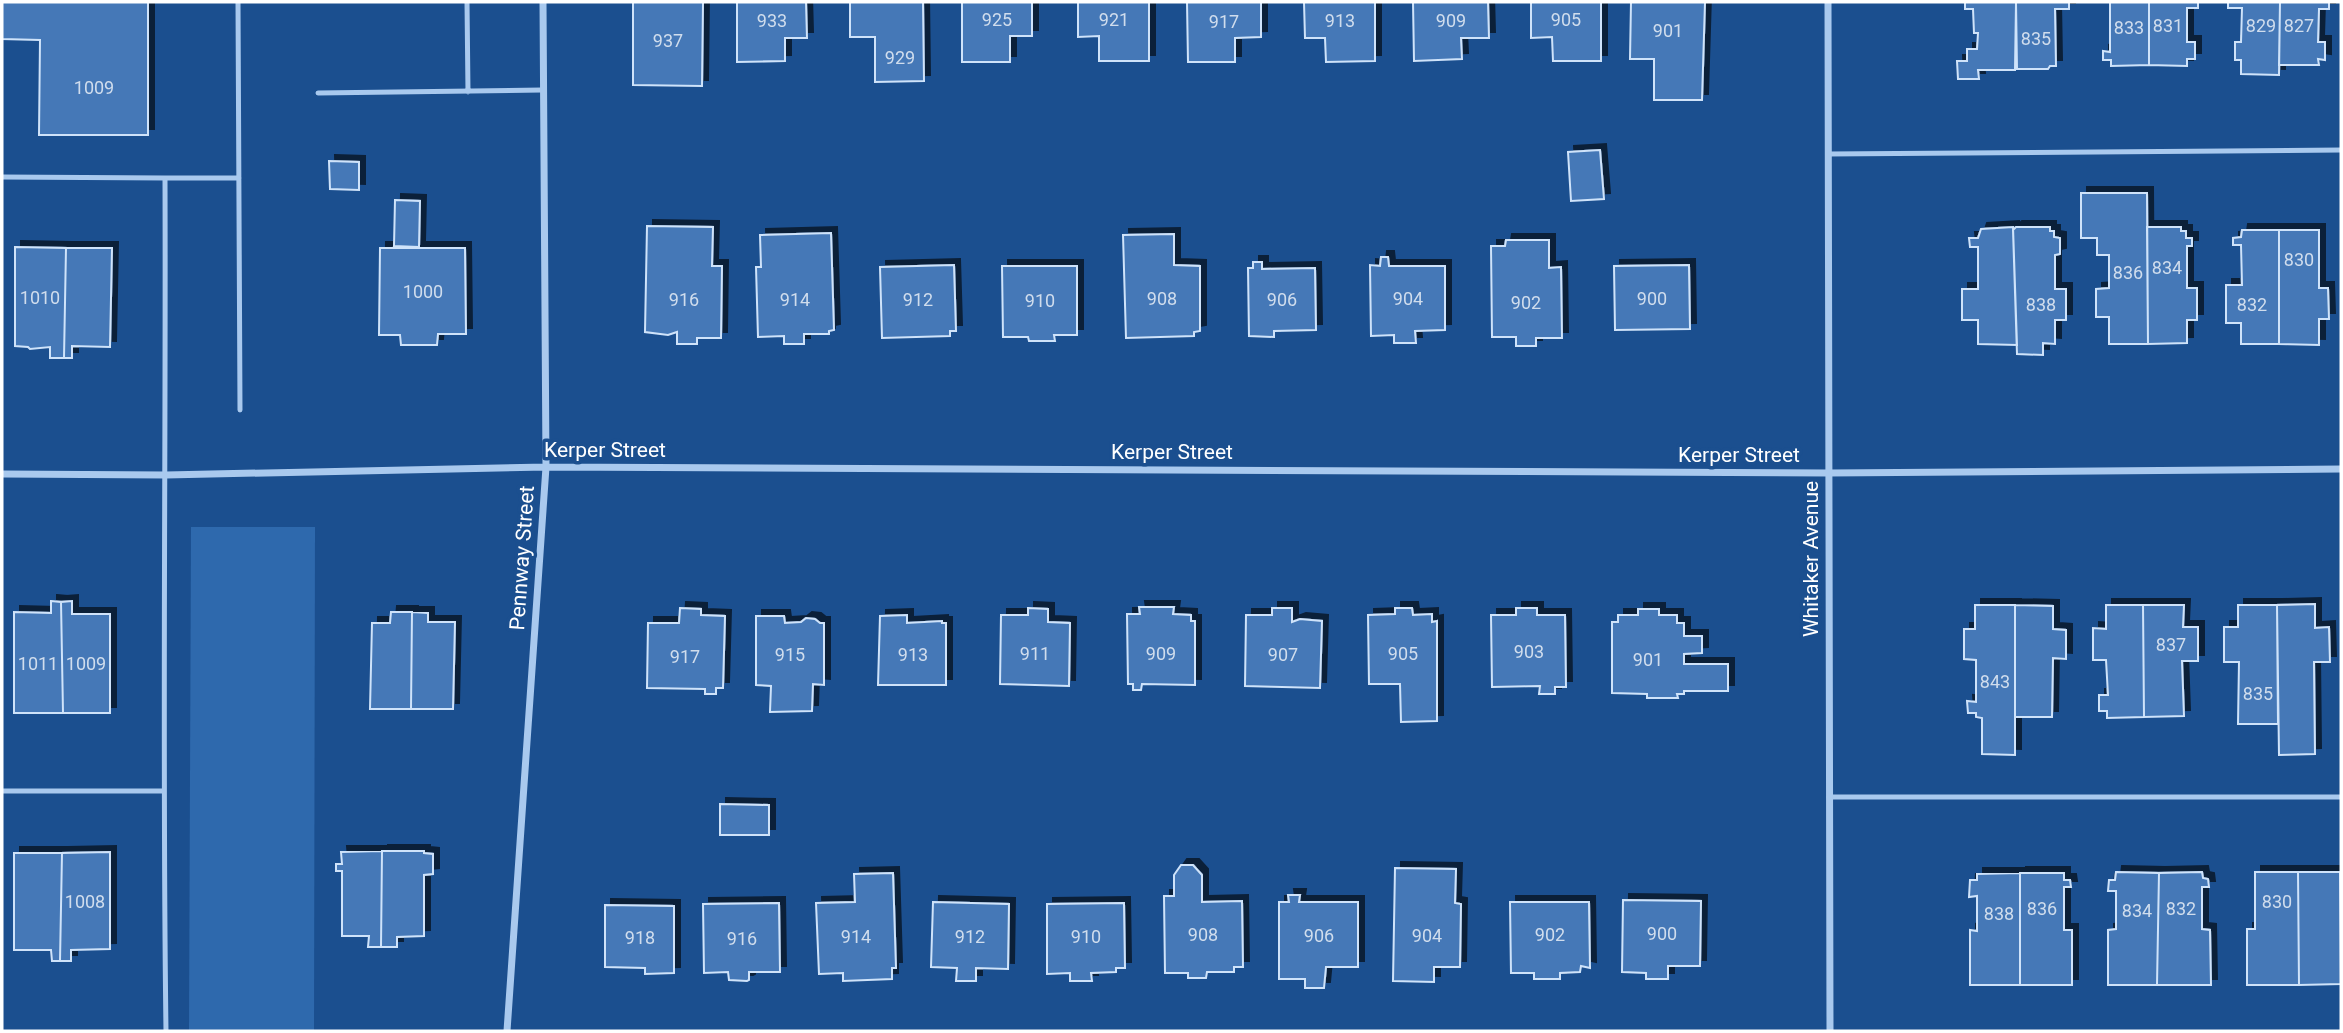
<svg xmlns="http://www.w3.org/2000/svg" width="2343" height="1033" viewBox="0 0 2343 1033" font-family="Roboto,sans-serif">
  <style>
    .green { fill: #2e69ad }
    .building { fill: #4478b7; stroke: #cfe3fa; stroke-width: 2; filter: url(#shadow) }
    .lines { fill: none; stroke-linecap: round; stroke-linejoin: round }
    .service { stroke: #a9c9ee; stroke-width: 5 }
    .minor { stroke: #a9c9ee; stroke-width: 7 }
    .labels { text-anchor: middle; dominant-baseline: central; stroke-width: 7; stroke-linejoin: round; paint-order: stroke }
    .number-label { font-size: 18px; fill: #d0dded }
    .street-label { font-size: 21px; fill: #fff; stroke: #1b4f8f }
  </style>
  <defs>
    <filter id="shadow"><feDropShadow dx="6" dy="-6" stdDeviation="0" flood-color="#0009"/></filter>
  </defs>
  <rect width="100%" height="100%" fill="#1b4f8f"/>
  <path class="green" d="M191,527H315L314,1031H189Z"/>
  <path class="building" d="M2,2H148V135H39L40,40L2,39Z
    M633,2H703L702,86L633,85Z
    M737,2H806L807,38H785V61L737,62Z
    M850,2H923L924,81L875,82V37H850Z
    M962,2H1032V36H1010V62H962Z
    M1078,2H1149V61H1099V36L1078,37Z
    M1187,2H1261V37L1235,38V62H1188Z
    M1304,2H1375V61L1326,62L1325,38H1305Z
    M1413,2H1488L1489,38H1461L1462,59L1414,61Z
    M1531,2H1601V61H1553L1552,37L1531,38Z
    M1631,2H1705L1702,100H1654V59H1630Z
    M1965,2H2016L2015,70H1978L1979,79H1958L1957,61H1967V49H1977L1978,33H1974L1973,9H1965Z
    M2016,2H2069V9H2055L2056,66H2050L2048,69H2017Z
    M2110,2H2149V65L2111,66V60H2103V51L2110,52Z
    M2149,2H2198V8H2187V42H2195V59H2187V66L2149,65Z
    M2228,2H2280L2279,75L2241,74V60H2235V42H2241L2242,8H2228Z
    M2280,2H2329V9H2319L2318,42H2325V60L2318,59L2319,65H2279Z
    M1600,150L1604,199L1571,201L1568,152Z
    M329,161L359,162V190L330,189Z
    M2081,193H2147L2148,344H2109V317H2096V289L2109,288V255H2097V238H2081Z
    M395,200L420,201L419,247L394,246Z
    M647,226L713,227L712,266H722L721,338H697V344H677V332L668,335L645,332Z
    M2013,227L2017,345L1978,344V320H1962V289H1978V247H1970L1969,238H1978L1981,229Z
    M2016,227H2050V231H2054V237L2060,238V254L2055,255V289H2066V320H2055V344L2043,343V355L2017,354L2013,230Z
    M2147,227H2181V231H2186V238H2192V246H2187V288H2197V320H2187V343L2148,344Z
    M2242,230H2279V344H2241V323H2226V285H2242L2241,245H2233V238L2241,237Z
    M2279,230H2319V288H2328L2329,319H2319V345L2279,344Z
    M831,233L834,330L829,331V334H804V344H784V336L758,337L756,267H761L760,235Z
    M1174,234V265L1200,266V331L1194,332V336L1126,338L1123,235Z
    M1506,240H1549V268L1561,267L1562,338H1536V346H1516V337H1492L1491,246H1505Z
    M15,247L66,248L64,358H50V347L30,349L28,347L15,346Z
    M66,248H112L110,347L72,346V358H64Z
    M380,248H465L466,334H438L437,345H401L400,335H379Z
    M1381,257H1388L1389,266H1445V330L1415,331L1416,343H1394V335L1371,336L1370,265L1380,266Z
    M1253,262H1262V269L1315,268L1316,330L1274,331V337L1249,336L1248,268H1253Z
    M954,265L956,331H950V336L882,338L880,267Z
    M1689,265L1690,329L1615,330L1614,266Z
    M1002,266H1077V335H1054L1055,341H1029L1028,337H1003Z
    M51,601L61,602L63,713H14V612L51,613Z
    M72,601V614H110V713H63L61,602Z
    M2315,604V628L2329,627L2330,662H2314L2315,754L2279,755L2277,605Z
    M1975,605H2015V755L1982,754V718L1976,717V713H1968L1967,701L1976,702V660L1964,659V629H1975Z
    M2015,605L2053,606V629L2066,630V659L2053,658L2052,717H2015Z
    M2106,605H2143L2144,717L2107,718V711H2099V695H2108L2106,660H2093V628L2106,629Z
    M2143,605H2184L2183,627H2198V661H2182L2184,716L2144,717Z
    M2238,605H2277L2278,724H2238L2239,662H2224V627H2238Z
    M1139,607H1174L1173,614L1191,615V621H1195V685L1142,684L1141,690H1133V684H1128L1127,614H1140Z
    M680,608L701,609V615L725,616L723,688H716V694H705V689L647,688L648,623H679Z
    M1028,608L1048,609V622L1070,623L1069,686L1000,684L1001,615H1028Z
    M1272,608H1292V622L1300,619L1322,621L1320,688L1245,686L1246,615H1272Z
    M1395,608H1412L1413,615L1432,614V622L1437,621V721L1401,722L1400,684H1369L1368,615L1395,614Z
    M1516,608H1537V615H1565L1566,687H1555V694H1539L1540,686L1492,687L1491,615H1516Z
    M1638,609H1659V615H1677V623H1684V636H1702V653L1684,654V664H1728V691H1684V694H1677L1678,698H1647V694L1612,693V622H1618V615H1638Z
    M391,612H412L411,709H370L372,623H390Z
    M412,612L428,613V622H455L453,709H411Z
    M907,615V623L942,621V623H946V685H878L880,616Z
    M756,616H784L785,623L801,622L806,618L815,619L820,623H824V685L813,684L812,711L770,712L771,686L756,685Z
    M720,804L769,805V835H720Z
    M382,851L381,947H368L369,936H342V871H336V864H342L341,852Z
    M382,851H424V853L433,854V874L424,875V936L397,937V947H381Z
    M110,852V949L71,950V961H60L62,853Z
    M14,853H62L60,961H52L51,950H14Z
    M1181,865H1193L1202,875V902L1242,901L1243,967H1234V972H1207L1206,978H1188V973H1165L1164,896H1174V875Z
    M1395,868L1456,869L1455,903L1461,904L1460,967H1434V982L1393,981Z
    M2116,872L2159,873L2157,985H2108V930L2116,929V891H2108L2109,880H2115Z
    M2202,872L2203,878L2208,879L2209,887H2202V929L2210,930L2211,985H2157L2159,873Z
    M2255,872H2298L2299,985H2247V929H2255Z
    M2298,872H2340L2341,984L2299,985Z
    M893,873L896,968H892V979L843,981V973L819,974L816,903L855,902L854,874Z
    M2020,873V985H1970V930L1977,931V896L1969,897L1970,880H1977V874Z
    M2020,873H2064V880H2070L2071,887H2064V930H2072V985H2020Z
    M1288,895H1300L1299,902H1358V967H1326L1324,988H1305V979H1279V902H1289Z
    M1623,900L1701,901L1700,966H1668V979H1646V973L1622,972Z
    M933,902L1009,904L1008,969L976,968V981H956L957,968L931,967Z
    M1510,902H1589L1590,968L1581,966L1580,972L1560,973V979H1534V973H1511Z
    M779,903L780,972H749V980L747,981L729,980L728,972L704,973L703,904Z
    M1124,903L1125,968H1116V972L1091,973L1092,981H1070V973L1047,974V904Z
    M605,905L674,906V973L645,974V968L605,967Z"/>
  <g class="lines">
    <path class="service" d="M238,2L240,410
      M467,2L468,92
      M318,93L542,90
      M1828,154L2341,150
      M2,177L165,178C166,462 162,747 166,1031
      M165,178H239
      M2,791H163
      M1829,797H2341"/>
    <path class="minor" d="M1828,2L1830,1031
      M2,474L166,475L546,467L1829,473L2341,469
      M507,1031L546,467L543,2"/>
  </g>
  <g class="labels">
    <g class="number-label">
      <text x="997" y="19">925</text>
      <text x="1114" y="19">921</text>
      <text x="1566" y="19">905</text>
      <text x="772" y="20">933</text>
      <text x="1340" y="20">913</text>
      <text x="1451" y="20">909</text>
      <text x="1224" y="21">917</text>
      <text x="2168" y="25">831</text>
      <text x="2261" y="25">829</text>
      <text x="2299" y="25">827</text>
      <text x="2129" y="27">833</text>
      <text x="1668" y="30">901</text>
      <text x="2036" y="38">835</text>
      <text x="668" y="40">937</text>
      <text x="900" y="57">929</text>
      <text x="94" y="87">1009</text>
      <text x="2299" y="259">830</text>
      <text x="2167" y="267">834</text>
      <text x="2128" y="272">836</text>
      <text x="423" y="291">1000</text>
      <text x="40" y="297">1010</text>
      <text x="1162" y="298">908</text>
      <text x="1408" y="298">904</text>
      <text x="1652" y="298">900</text>
      <text x="684" y="299">916</text>
      <text x="795" y="299">914</text>
      <text x="918" y="299">912</text>
      <text x="1282" y="299">906</text>
      <text x="1040" y="300">910</text>
      <text x="1526" y="302">902</text>
      <text x="2041" y="304">838</text>
      <text x="2252" y="304">832</text>
      <text x="2171" y="644">837</text>
      <text x="1529" y="651">903</text>
      <text x="1035" y="653">911</text>
      <text x="1161" y="653">909</text>
      <text x="1403" y="653">905</text>
      <text x="790" y="654">915</text>
      <text x="913" y="654">913</text>
      <text x="1283" y="654">907</text>
      <text x="685" y="656">917</text>
      <text x="1648" y="659">901</text>
      <text x="38" y="663">1011</text>
      <text x="86" y="663">1009</text>
      <text x="1995" y="681">843</text>
      <text x="2258" y="693">835</text>
      <text x="85" y="901">1008</text>
      <text x="2277" y="901">830</text>
      <text x="2042" y="908">836</text>
      <text x="2181" y="908">832</text>
      <text x="2137" y="910">834</text>
      <text x="1999" y="913">838</text>
      <text x="1662" y="933">900</text>
      <text x="1203" y="934">908</text>
      <text x="1550" y="934">902</text>
      <text x="1319" y="935">906</text>
      <text x="1427" y="935">904</text>
      <text x="856" y="936">914</text>
      <text x="970" y="936">912</text>
      <text x="1086" y="936">910</text>
      <text x="640" y="937">918</text>
      <text x="742" y="938">916</text>
    </g>
    <g class="street-label">
      <text x="605" y="450">Kerper Street</text>
      <text x="1172" y="452">Kerper Street</text>
      <text x="1739" y="455">Kerper Street</text>
      <text transform="translate(522 558) rotate(-86)">Pennway Street</text>
      <text transform="translate(1811 559) rotate(-90)">Whitaker Avenue</text>
    </g>
  </g>
  <rect width="2343" height="1033" fill="none" stroke="#ffffff" stroke-width="7"/>
</svg>
